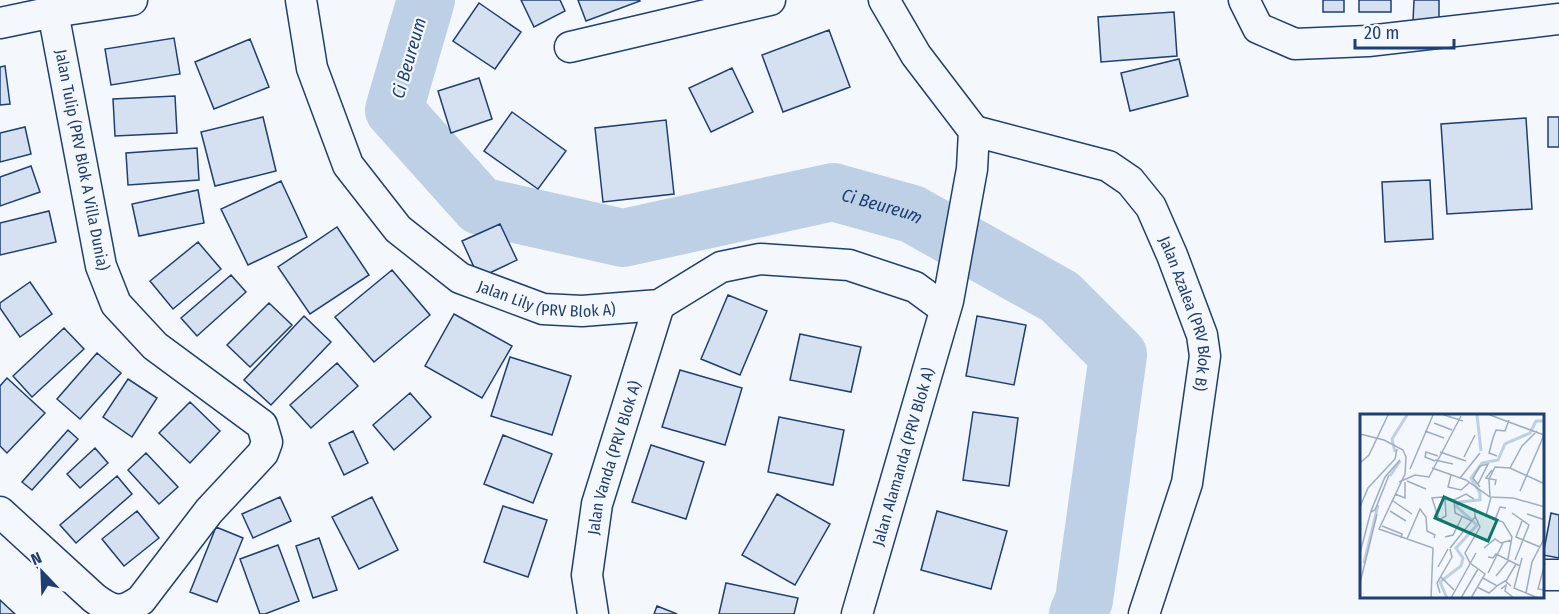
<svg xmlns="http://www.w3.org/2000/svg" width="1559" height="614" viewBox="0 0 1559 614" font-family="'Fira Sans Condensed',sans-serif">
  <style>
    .lines { fill: none; stroke-linecap: round; stroke-linejoin: round }
    .river { stroke: #bed0e5; stroke-width: 58 }
    .building { fill: #d5e0f0; stroke: #1d3f73; stroke-width: 1.5 }
    .street-casing { stroke: #1d3f73; stroke-width: 33 }
    .street { stroke: #f4f7fb; stroke-width: 30 }
    .labels { text-anchor: middle; dominant-baseline: central; stroke-width: 4.5; stroke-linejoin: round; paint-order: stroke }
    .street-label { font-size: 16px; fill: #1d3f73; stroke: #f4f7fb }
    .water-label { font-size: 18px; font-style: italic; fill: #1d3f73; stroke: #f4f7fb }
    .inset-river { fill: none; stroke: #bed0e5; stroke-width: 3 }
    .inset-road { fill: none; stroke: #9eadc5; stroke-width: 1.5 }
    .view { fill: #0f766e; fill-opacity: 0.15; stroke: #0f766e; stroke-width: 3 }
    .inset-edge { fill: none; stroke: #1d3f73; stroke-width: 3 }
  </style>
  <rect width="100%" height="100%" fill="#f4f7fb"/>
  <g class="lines">
    <path class="river" id="s1" d="M426,0L394,110L480,206L623,238L833,192L912,214L1060,297L1118,355L1084,600L1078,614"/>
  </g>
  <path class="building" d="M521,0H560L565,11L534,27Z
    M578,0H639L640,1L586,21Z
    M1323,0H1344V12H1323Z
    M1359,0H1391V12H1359Z
    M1414,0H1439V21H1413Z
    M479,3L521,32L495,69L453,41Z
    M1174,12L1177,56L1101,62L1098,17Z
    M829,30L850,87L783,112L762,55Z
    M174,38L180,74L111,85L105,49Z
    M250,39L269,87L214,109L195,62Z
    M1179,59L1188,96L1130,111L1121,73Z
    M5,66L10,104L0,105V67Z
    M732,68L753,112L711,132L689,88Z
    M479,78L492,119L451,133L438,91Z
    M175,96L177,133L115,136L113,99Z
    M512,112L566,151L538,189L484,151Z
    M263,117L276,171L215,186L201,132Z
    M1548,117H1559V147H1548Z
    M1526,118L1532,209L1447,214L1441,124Z
    M666,120L674,194L603,202L595,128Z
    M25,127L31,154L0,162V133Z
    M197,148L199,180L128,185L126,153Z
    M31,166L40,192L0,206V177Z
    M1430,180L1433,239L1385,242L1382,182Z
    M281,181L307,237L248,265L221,209Z
    M198,190L204,223L139,236L132,204Z
    M49,211L56,242L0,255V223Z
    M500,224L517,260L479,278L462,241Z
    M337,227L369,275L310,314L278,267Z
    M198,242L221,269L173,309L150,281Z
    M392,270L430,315L374,362L335,317Z
    M231,275L246,292L197,336L181,318Z
    M30,282L52,314L20,337L0,308V303Z
    M728,295L767,311L740,375L701,359Z
    M269,303L292,325L250,367L227,345Z
    M454,314L512,346L482,398L425,366Z
    M304,316L331,342L271,405L244,380Z
    M977,316L1026,325L1014,385L966,376Z
    M64,328L84,349L32,397L13,376Z
    M800,334L861,347L851,392L790,380Z
    M97,353L121,373L80,419L57,399Z
    M510,357L571,376L552,435L491,416Z
    M337,363L358,386L311,428L290,405Z
    M680,370L742,388L725,445L662,427Z
    M7,378L45,413L7,453L0,446V386Z
    M128,379L157,398L132,437L103,417Z
    M410,393L431,417L394,450L373,425Z
    M190,402L220,431L190,463L159,433Z
    M973,412L1018,418L1009,486L963,480Z
    M779,417L844,430L833,485L768,472Z
    M68,430L78,439L32,490L22,482Z
    M353,431L368,463L344,475L329,443Z
    M503,435L552,454L533,503L484,484Z
    M651,445L704,462L686,519L632,502Z
    M95,448L108,463L80,488L67,474Z
    M146,453L178,487L159,504L128,470Z
    M117,476L132,494L76,543L60,525Z
    M777,494L830,524L795,585L742,555Z
    M280,497L291,521L253,538L242,514Z
    M372,497L398,550L359,569L332,517Z
    M503,506L547,520L528,577L484,562Z
    M137,511L159,538L124,566L102,539Z
    M937,511L1007,531L991,589L921,570Z
    M1551,513L1559,515V558L1543,555Z
    M216,527L243,538L217,602L190,592Z
    M319,538L337,590L313,598L296,546Z
    M278,545L299,601L265,614H260L240,559Z
    M726,583L798,598L794,614H719Z
    M0,600L15,614H0Z
    M657,606L677,614H654Z"/>
  <g class="lines">
    <defs>
      <g id="street">
        <path id="s2" d="M301,0L312,68L348,165L398,229L460,278L543,309L582,311L659,305L721,267L760,259L849,265L915,287L945,309"/>
        <path d="M1244,0L1258,28L1295,44L1368,41L1559,19"/>
        <path d="M0,23L53,12L132,0"/>
        <path d="M570,47L770,0"/>
        <path id="s3" d="M974,131L1108,166L1130,181L1151,207L1172,255L1202,335L1205,356L1187,483L1144,614"/>
        <path d="M0,512L94,598C113,612 121,614 141,600L209,511L263,453L267,442L262,425L155,346L116,304L101,266L53,12"/>
        <path d="M1542,575H1559"/>
        <path id="s4" d="M593,614L587,575L597,504L659,305"/>
        <path id="s5" d="M857,614L948,301L972,169L974,131L916,55L884,0"/>
      </g>
    </defs>
    <use href="#street" class="street-casing"/>
    <use href="#street" class="street"/>
  </g>
  <g class="labels">
    <g class="street-label">
      <text transform="translate(82 160) rotate(79)">Jalan Tulip (PRV Blok A Villa Dunia)</text>
      <text stroke="none"><textPath href="#s2" startOffset="423">Jalan Lily (PRV Blok A)</textPath></text>
      <text stroke="none"><textPath href="#s3" startOffset="312">Jalan Azalea (PRV Blok B)</textPath></text>
      <text stroke="none"><textPath href="#s5" startOffset="164">Jalan Alamanda (PRV Blok A)</textPath></text>
      <text stroke="none"><textPath href="#s4" startOffset="160">Jalan Vanda (PRV Blok A)</textPath></text>
    </g>
    <g class="water-label">
      <text transform="translate(409 58) rotate(-74)">Ci Beureum</text>
      <text stroke="none"><textPath href="#s1" startOffset="656">Ci Beureum</textPath></text>
    </g>
  </g>
  <g transform="translate(1360 414)">
    <rect width="184" height="184" fill="#f4f7fb"/>
    <path class="inset-river" d="M117,1L121,37M35,38L32,25L47,1M30,62L40,47M4,149L18,91M87,184L80,168L101,152L103,144L96,134L117,111L96,92L99,88L120,86V79L111,64L122,49L138,46L145,30L170,19L176,7H185"/>
    <path class="inset-road" d="M84,1L103,7M130,1L184,21M74,9L92,16M65,17L84,24M0,20L24,26L43,36L46,43L45,60L19,115L73,134L71,184M80,38L106,47M137,42L129,39L133,24L136,16L145,17L149,6M104,43L115,21M75,46L93,50M75,47L65,43L66,38L78,42M0,49L9,41L28,1M72,54L106,66L130,83L153,84L185,93M150,54L162,32L177,17M50,55L73,1M132,56L126,64L136,66L135,71M91,61L88,73L101,76L109,69M100,64L120,39M47,67L66,75M39,68L55,61L69,63L101,2M118,70L128,50L120,52L113,64L120,73M160,77L184,21M35,80L45,84V68M130,83L129,65L135,53L150,54L185,70M131,83L126,102L143,108L152,123L148,145M85,84L86,102L79,106L72,84L82,83L85,84L94,86M94,86L95,99L112,107M94,86L106,80L114,85M33,87L52,100M0,93L8,74L35,45L37,35M30,97L46,107M11,98L15,96L29,61M152,99L169,111L155,146M167,100L185,106M135,106L140,93L146,94M162,107L156,123L180,133M22,112L42,120L41,124M85,123L93,121L102,103M47,125L60,95L66,103L67,117L75,121L74,124M90,134L115,103V94M124,134L135,125L141,129L152,126M0,139L11,97L25,63L40,46M128,143L133,144L136,140L160,152M162,144L154,174L178,184M185,149L178,175L185,176M78,153L88,135M128,159L143,129M136,162L149,146M81,163L94,176M123,164L137,172L145,167L151,172M146,167L156,150M0,169L17,100M117,173L129,179L137,172M141,175L146,171L145,177L154,184M80,179L77,169L92,143L90,135M166,179L172,148L185,123M91,184L116,139M101,184L118,155M111,184L125,160L110,149L105,139L120,113L115,102"/>
    <path class="view" d="M84,83L137,106L128,127L75,104Z"/>
    <rect width="184" height="184" class="inset-edge"/>
  </g>
  <g transform="translate(42 572) rotate(337)" stroke="#f4f7fb" stroke-width="4.5" paint-order="stroke">
  <path d="M0-4.5L10 22L0 15L-10 22Z" fill="#1d3f73"/>
  <text y="-9" font-size="16" font-weight="bold" text-anchor="middle" fill="#1d3f73">N</text>
  </g>
  <path d="M1355 39v9h99v-9" fill="none" stroke="#1d3f73" stroke-width="3"/>
  <text x="1364" y="39" font-size="18" fill="#1d3f73" stroke="#f4f7fb" stroke-width="4.5" paint-order="stroke">20 m</text>
</svg>
